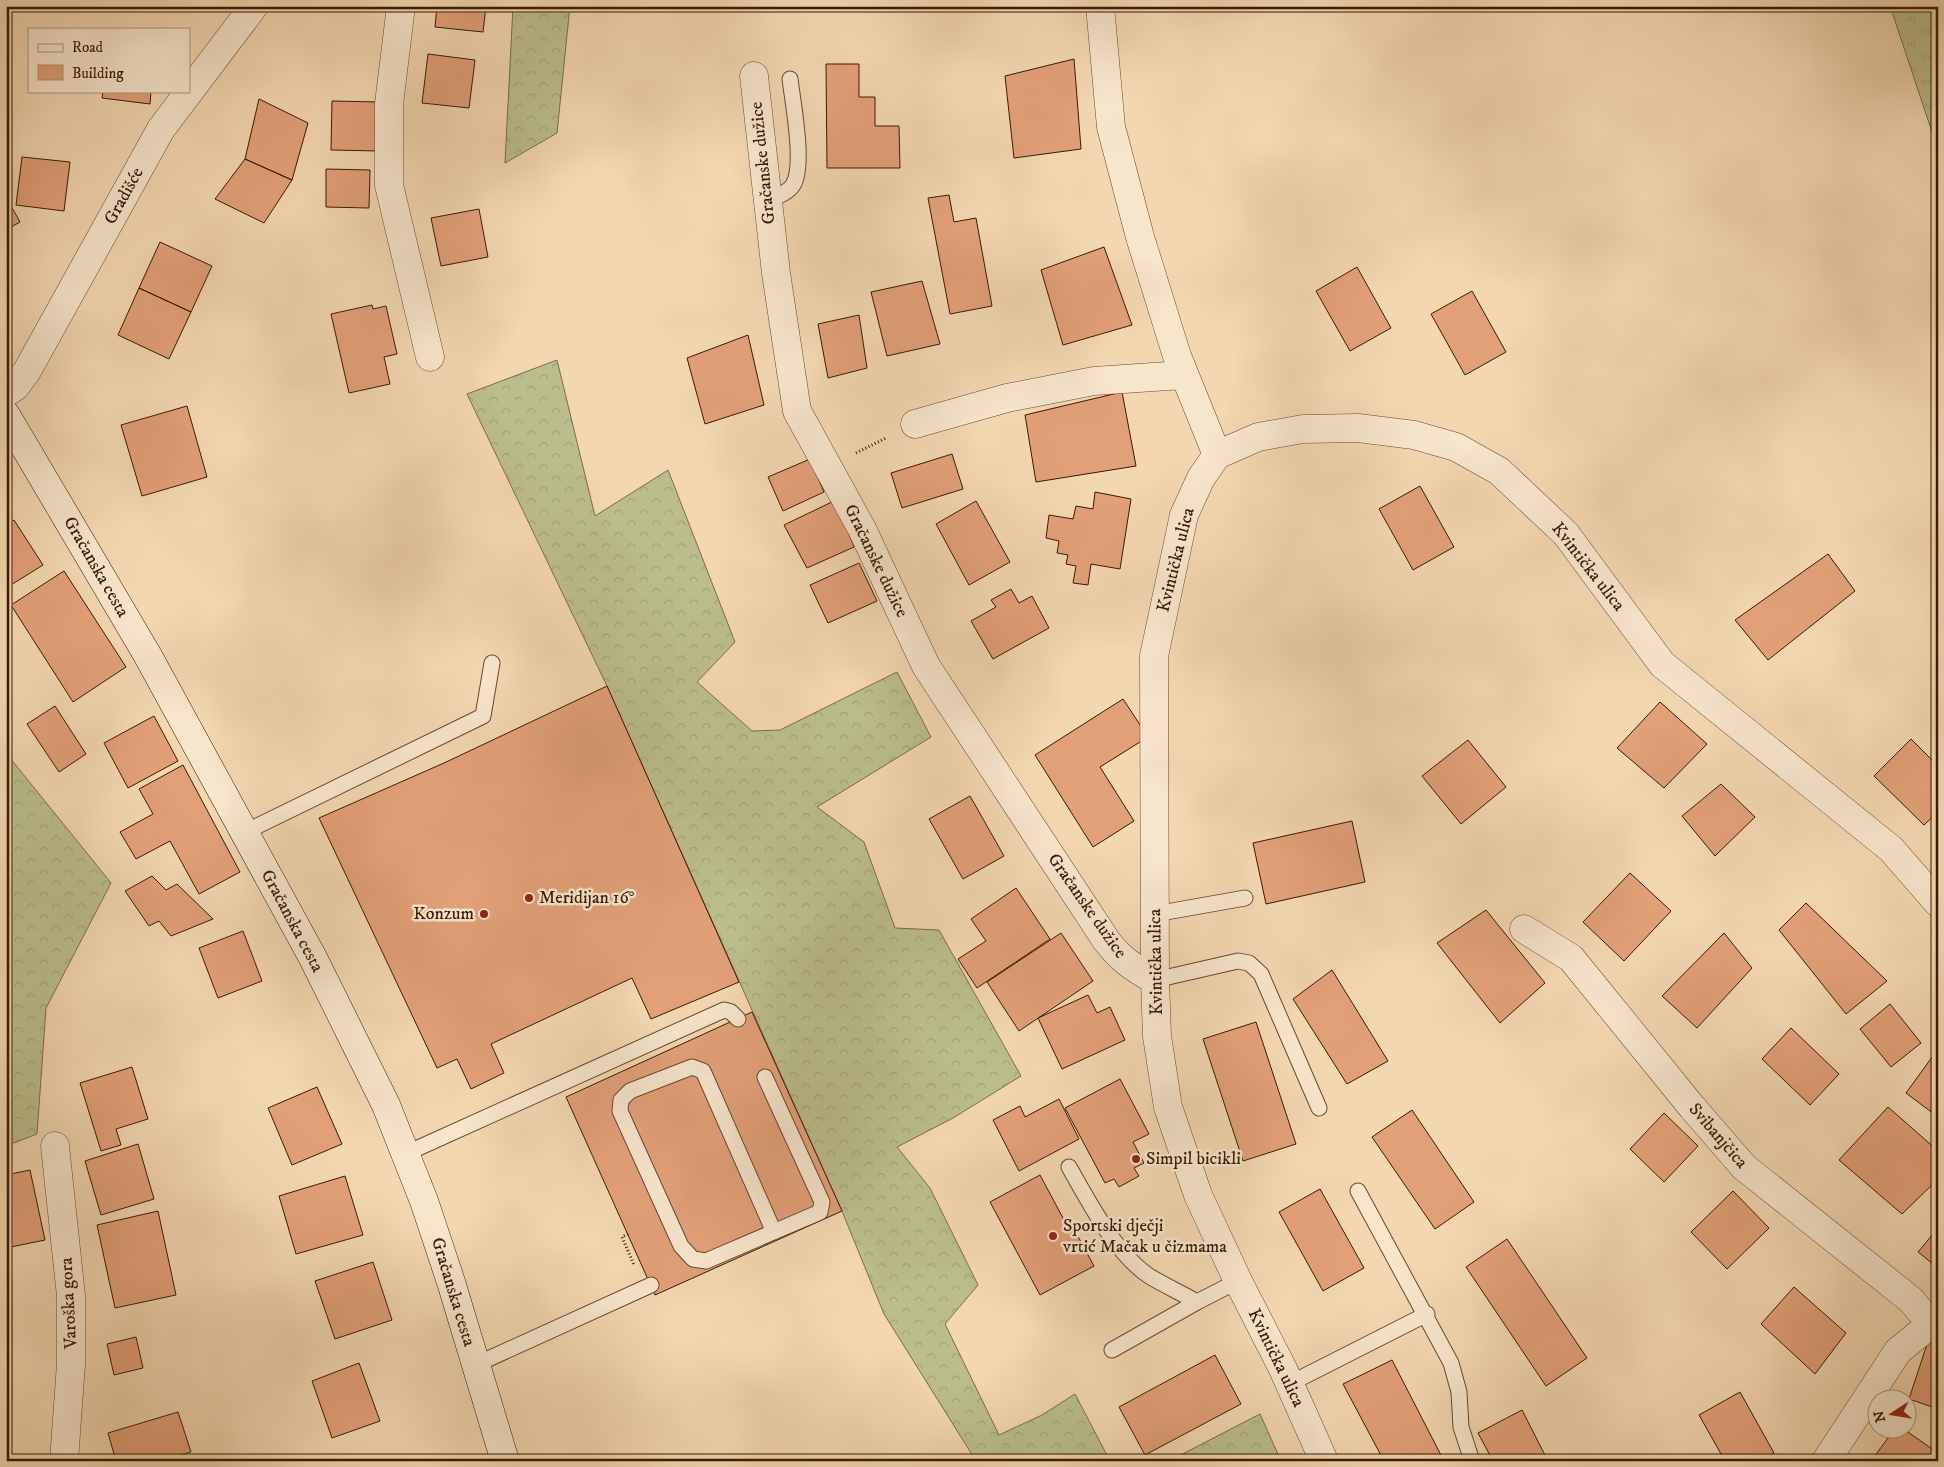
<svg xmlns="http://www.w3.org/2000/svg" width="1944" height="1467" viewBox="0 0 1944 1467" font-family="'IM FELL DW Pica',serif">
  <style>
    .grass { fill: url(#grass-tufts); stroke: #7a6c48 }
    .forest { fill: url(#forest-crowns); stroke: #7a6c48 }
    .building { fill: #e2a079; stroke: #381903 }
    .lines { fill: none; stroke-linecap: round; stroke-linejoin: round }
    .lane-casing { stroke: #67482e; stroke-width: 17 }
    .street-casing { stroke: #67482e; stroke-width: 29 }
    .secondary-casing { stroke: #381903; stroke-width: 29 }
    .path { stroke: #381903; stroke-width: 3; stroke-dasharray: 1 2.5; stroke-linecap: butt }
    .lane { stroke: #f7e5cc; stroke-width: 15 }
    .street { stroke: #f7e5cc; stroke-width: 28 }
    .secondary { stroke: #f7e5cc; stroke-width: 28 }
    .poi-dot { fill: #8f2418; stroke: #f7e5cc; stroke-width: 2 }
    .labels { text-anchor: middle; dominant-baseline: central; stroke-width: 5; stroke-linejoin: round; paint-order: stroke }
    .street-label { font-size: 18px; fill: #381903; stroke: #f7e5cc }
    .poi-label { font-size: 18px; fill: #381903; stroke: #f7e5cc; text-anchor: start }
  </style>
  <defs>
    <pattern id="grass-tufts" width="24" height="20" patternUnits="userSpaceOnUse" patternTransform="scale(1.25)"><rect width="24" height="20" fill="#bbbe8c"/><path d="M3 7l-1-3M5 7V3M7 7l1-3M15 17l-1-3M17 17v-4M19 17l1-3" fill="none" stroke="#a2a377"/></pattern>
    <pattern id="forest-crowns" width="20" height="18" patternUnits="userSpaceOnUse" patternTransform="scale(1.25)"><rect width="20" height="18" fill="#bbbe8c"/><path d="M2 6a3 3 0 1 1 6 0M12 15a3 3 0 1 1 6 0" fill="none" stroke="#a2a377"/></pattern>
  </defs>
  <rect width="100%" height="100%" fill="#f3d7b1"/>
  <filter id="stains"><feTurbulence type="fractalNoise" baseFrequency=".004" numOctaves="4"/><feColorMatrix values="0 0 0 0 .2 0 0 0 0 .09 0 0 0 0 .02 0 0 0 .5 -.17"/></filter>
  <radialGradient id="worn" r=".72"><stop offset=".6" stop-color="#630" stop-opacity="0"/><stop offset="1" stop-color="#630" stop-opacity=".3"/></radialGradient>
  <path class="grass" d="M1890,6H1938V141H1935Z"/>
  <path class="forest" d="M513,6H570L557,133L505,163Z
    M557,360L595,516L668,470L735,642L697,682L752,731L780,730L897,672L931,737L817,807L864,842L895,928L939,930L1021,1076L953,1118L897,1147L930,1188L978,1285L945,1324L999,1435L1042,1415L1075,1394L1110,1461H976L884,1314L842,1211L607,686L467,394Z
    M6,753L111,883L46,1008L37,1134L6,1146Z
    M1260,1414L1281,1461H1169Z"/>
  <path class="building" d="M437,6H486L483,32L435,27Z
    M428,54L475,60L469,108L422,103Z
    M1074,59L1081,149L1014,158L1005,76Z
    M826,64H859V97H875V126H899L900,168H827Z
    M103,91H151L150,104L102,98Z
    M259,99L308,123L292,180L245,159Z
    M332,101L379,102V151L331,150Z
    M22,157L70,162L64,211L16,205Z
    M245,159L292,180L264,223L215,199Z
    M326,169L370,170L369,208L326,207Z
    M949,195L954,222L976,218L992,306L950,314L928,198Z
    M6,197L20,222L6,230Z
    M479,209L488,257L441,266L431,218Z
    M160,242L212,266L191,312L139,288Z
    M1104,247L1132,325L1063,345L1041,270Z
    M1357,267L1391,328L1350,351L1316,291Z
    M922,281L940,344L887,356L871,292Z
    M139,288L191,312L169,359L118,335Z
    M1472,291L1506,352L1465,375L1431,314Z
    M372,305L373,309L386,306L397,354L384,357L390,384L349,393L331,314Z
    M859,315L867,368L828,378L818,324Z
    M748,335L764,405L705,424L687,358Z
    M1122,392L1136,466L1036,482L1025,415Z
    M187,406L207,477L142,496L121,425Z
    M952,454L963,489L902,508L891,473Z
    M810,459L824,492L783,511L768,477Z
    M1420,486L1454,547L1413,570L1379,509Z
    M1095,492L1131,499L1120,569L1091,564L1088,585L1073,583L1076,566L1066,564L1068,555L1057,553L1059,541L1046,538L1049,515L1073,519L1076,506L1093,509Z
    M836,500L854,547L807,568L784,525Z
    M976,501L1010,562L969,585L936,524Z
    M14,520L43,565L6,588V524Z
    M1828,554L1855,591L1768,660L1735,620Z
    M859,563L877,601L828,623L810,585Z
    M64,571L126,667L73,702L11,605Z
    M1011,589L1019,603L1032,596L1049,628L993,659L971,621L996,607L991,600Z
    M607,686L739,982L651,1019L632,978L491,1044L504,1073L471,1089L457,1059L437,1068L319,818L444,763Z
    M1123,699L1148,737L1100,767L1134,821L1093,847L1035,755Z
    M1660,702L1707,744L1664,788L1617,748Z
    M55,706L86,754L59,772L27,724Z
    M154,716L178,761L128,788L104,743Z
    M1911,739L1938,766V812L1924,825L1874,776Z
    M1468,740L1506,787L1461,824L1422,776Z
    M183,765L240,872L199,894L170,841L136,859L120,832L153,814L139,789Z
    M1721,784L1755,817L1715,856L1682,816Z
    M970,796L1004,856L963,879L929,819Z
    M1352,821L1365,882L1266,904L1253,843Z
    M1630,873L1671,911L1624,961L1583,922Z
    M152,876L166,890L177,884L213,919L171,936L159,921L149,926L125,891Z
    M1016,888L1050,939L977,988L958,959L986,941L971,919Z
    M1806,903L1887,981L1846,1014L1779,930Z
    M1486,910L1545,983L1500,1023L1437,943Z
    M243,931L262,981L218,998L199,948Z
    M1061,933L1093,981L1019,1031L987,982Z
    M1724,933L1752,968L1697,1028L1662,996Z
    M1332,970L1388,1061L1347,1084L1293,999Z
    M1088,995L1097,1013L1110,1007L1125,1040L1062,1069L1038,1018Z
    M1890,1004L1921,1043L1891,1067L1860,1029Z
    M752,1012L842,1211L655,1295L566,1097Z
    M1256,1022L1296,1144L1243,1161L1203,1039Z
    M1791,1028L1839,1074L1810,1105L1762,1059Z
    M1938,1049V1117L1906,1093Z
    M132,1067L148,1119L116,1129L121,1145L101,1151L80,1083Z
    M1120,1079L1149,1134L1133,1142L1144,1163L1134,1168L1139,1176L1119,1187L1114,1179L1105,1183L1065,1108Z
    M317,1087L342,1144L292,1165L268,1108Z
    M1059,1099L1079,1139L1019,1171L993,1120L1020,1106L1025,1117Z
    M1888,1107L1938,1151V1179L1902,1214L1839,1160Z
    M1412,1110L1474,1202L1435,1229L1372,1137Z
    M1664,1113L1698,1146L1664,1182L1630,1149Z
    M138,1144L154,1199L101,1215L85,1161Z
    M30,1170L45,1240L6,1248V1175Z
    M1040,1175L1071,1233L1075,1231L1094,1266L1040,1295L990,1202Z
    M345,1176L363,1235L296,1254L279,1196Z
    M1320,1189L1364,1268L1323,1291L1279,1212Z
    M1733,1191L1769,1228L1727,1269L1691,1232Z
    M158,1211L176,1295L115,1308L97,1225Z
    M1938,1228V1268L1918,1252Z
    M1507,1239L1587,1358L1546,1386L1466,1267Z
    M373,1262L392,1320L335,1339L315,1281Z
    M6,1280H12V1402H6Z
    M1794,1287L1846,1333L1815,1374L1761,1324Z
    M136,1337L143,1368L114,1375L107,1344Z
    M1929,1338L1938,1341V1409L1909,1399Z
    M1215,1355L1241,1404L1145,1455L1119,1407Z
    M1392,1360L1444,1461H1384L1343,1384Z
    M359,1363L380,1421L332,1438L312,1381Z
    M1740,1392L1774,1453L1761,1461H1725L1699,1415Z
    M1522,1410L1548,1461H1493L1478,1433Z
    M178,1412L191,1452L163,1461H116L108,1433Z
    M1894,1430H1905L1938,1453V1461H1871Z
    M6,1453L29,1461H6Z"/>
  <g class="lines">
    <defs>
      <path id="lane" d="M767,202C774,198 788,193 793,185C805,166 793,104 790,79
        M245,832L483,716L492,663
        M1155,914L1245,898
        M1155,980L1238,961L1249,963L1261,974L1319,1108
        M765,1077L822,1202L820,1212L706,1261L693,1259L681,1246L620,1111L621,1100L630,1091L692,1067L703,1071L774,1232
        M407,1153L724,1010L731,1012L738,1019
        M1069,1167C1089,1202 1115,1253 1149,1276C1164,1285 1181,1293 1197,1302
        M1358,1191L1451,1363L1459,1392L1461,1427L1472,1461
        M1112,1350L1197,1302L1238,1281
        M475,1365L651,1285
        M1289,1384L1427,1314"/>
      <path id="street" d="M401,6L389,104V185L430,357
        M1100,6L1111,127L1140,237L1177,356L1217,455
        M754,76L776,273L797,411L862,529L926,666L1106,940C1120,959 1135,969 1155,980
        M6,393L16,386L27,371L161,129L254,6
        M915,424L1007,398L1094,381L1183,375
        M1524,929L1571,958L1692,1107L1744,1167L1911,1300L1931,1324
        M55,1146L71,1296V1364L64,1461
        M1324,1461L1283,1369L1238,1281L1198,1195L1168,1107L1157,1036L1155,980L1154,656L1184,515L1201,478L1217,455L1258,437L1303,429L1358,428L1414,435L1456,447L1499,471L1566,534L1662,664L1891,849L1938,903
        M1826,1461L1898,1351L1931,1324H1938"/>
      <path id="secondary" d="M6,415L148,656L313,958L386,1105L424,1201L451,1282L505,1461"/>
    </defs>
    <use href="#lane" class="lane-casing"/>
    <use href="#street" class="street-casing"/>
    <use href="#secondary" class="secondary-casing"/>
    <path class="path" d="M856,453L886,438
      M628,1234L622,1237L634,1265"/>
    <use href="#lane" class="lane"/>
    <use href="#street" class="street"/>
    <use href="#secondary" class="secondary"/>
  </g>
  <g class="poi-dot">
    <circle cx="529" cy="898" r="5"/>
    <circle cx="484" cy="914" r="5"/>
    <circle cx="1136" cy="1159" r="5"/>
    <circle cx="1053" cy="1236" r="5"/>
  </g>
  <g class="labels">
    <g class="street-label">
      <text transform="translate(763 163) rotate(-96)">Gračanske dužice</text>
      <text transform="translate(124 196) rotate(-61)">Gradišće</text>
      <text transform="translate(1176 560) rotate(-76)">Kvintička ulica</text>
      <text transform="translate(876 561) rotate(64)">Gračanske dužice</text>
      <text transform="translate(96 567) rotate(60)">Gračanska cesta</text>
      <text transform="translate(1588 567) rotate(52)">Kvintička ulica</text>
      <text transform="translate(1087 906) rotate(55)">Gračanske dužice</text>
      <text transform="translate(292 921) rotate(62)">Gračanska cesta</text>
      <text transform="translate(1156 962) rotate(-91)">Kvintička ulica</text>
      <text transform="translate(1718 1136) rotate(49)">Svibanjčica</text>
      <text transform="translate(453 1292) rotate(73)">Gračanska cesta</text>
      <text transform="translate(69 1303) rotate(-93)">Varoška gora</text>
      <text transform="translate(1276 1358) rotate(64)">Kvintička ulica</text>
    </g>
    <g class="poi-label">
      <text x="539" y="898">Meridijan 16°</text>
      <text x="474" y="914" text-anchor="end">Konzum</text>
      <text x="1146" y="1159">Simpil bicikli</text>
      <text x="1063" y="1226">Sportski dječji<tspan x="1063" dy="21">vrtić Mačak u čizmama</tspan></text>
    </g>
  </g>
  <rect width="1944" height="1467" fill="none" stroke="#f3d7b1" stroke-width="25"/>
  <rect x="8" y="8" width="1929" height="1452" fill="none" stroke="#381903" stroke-width="2.5"/>
  <rect x="12" y="12" width="1919" height="1442" fill="none" stroke="#381903"/>
  <rect x="28" y="28" width="162" height="65" fill="#f7e5cc" stroke="#ab937c"/>
  <rect x="38" y="44" width="25" height="8" fill="#f7e5cc" stroke="#ab937c"/>
  <text x="72" y="52" font-size="15" fill="#381903">Road</text>
  <rect x="38" y="65" width="25" height="15" fill="#e2a079" stroke="#ab937c"/>
  <text x="72" y="78" font-size="15" fill="#381903">Building</text>
  <g transform="translate(1892 1414) rotate(258)"><circle r="24" fill="#f7e5cc" stroke="#ab937c"/>
  <path d="M0-4L9 19L0 12L-9 19Z" fill="#8f2418"/>
  <text y="-8" font-size="14" font-weight="bold" text-anchor="middle" fill="#381903">N</text>
  </g>
  <rect width="100%" height="100%" filter="url(#stains)"/>
  <rect width="100%" height="100%" fill="url(#worn)"/>
</svg>
